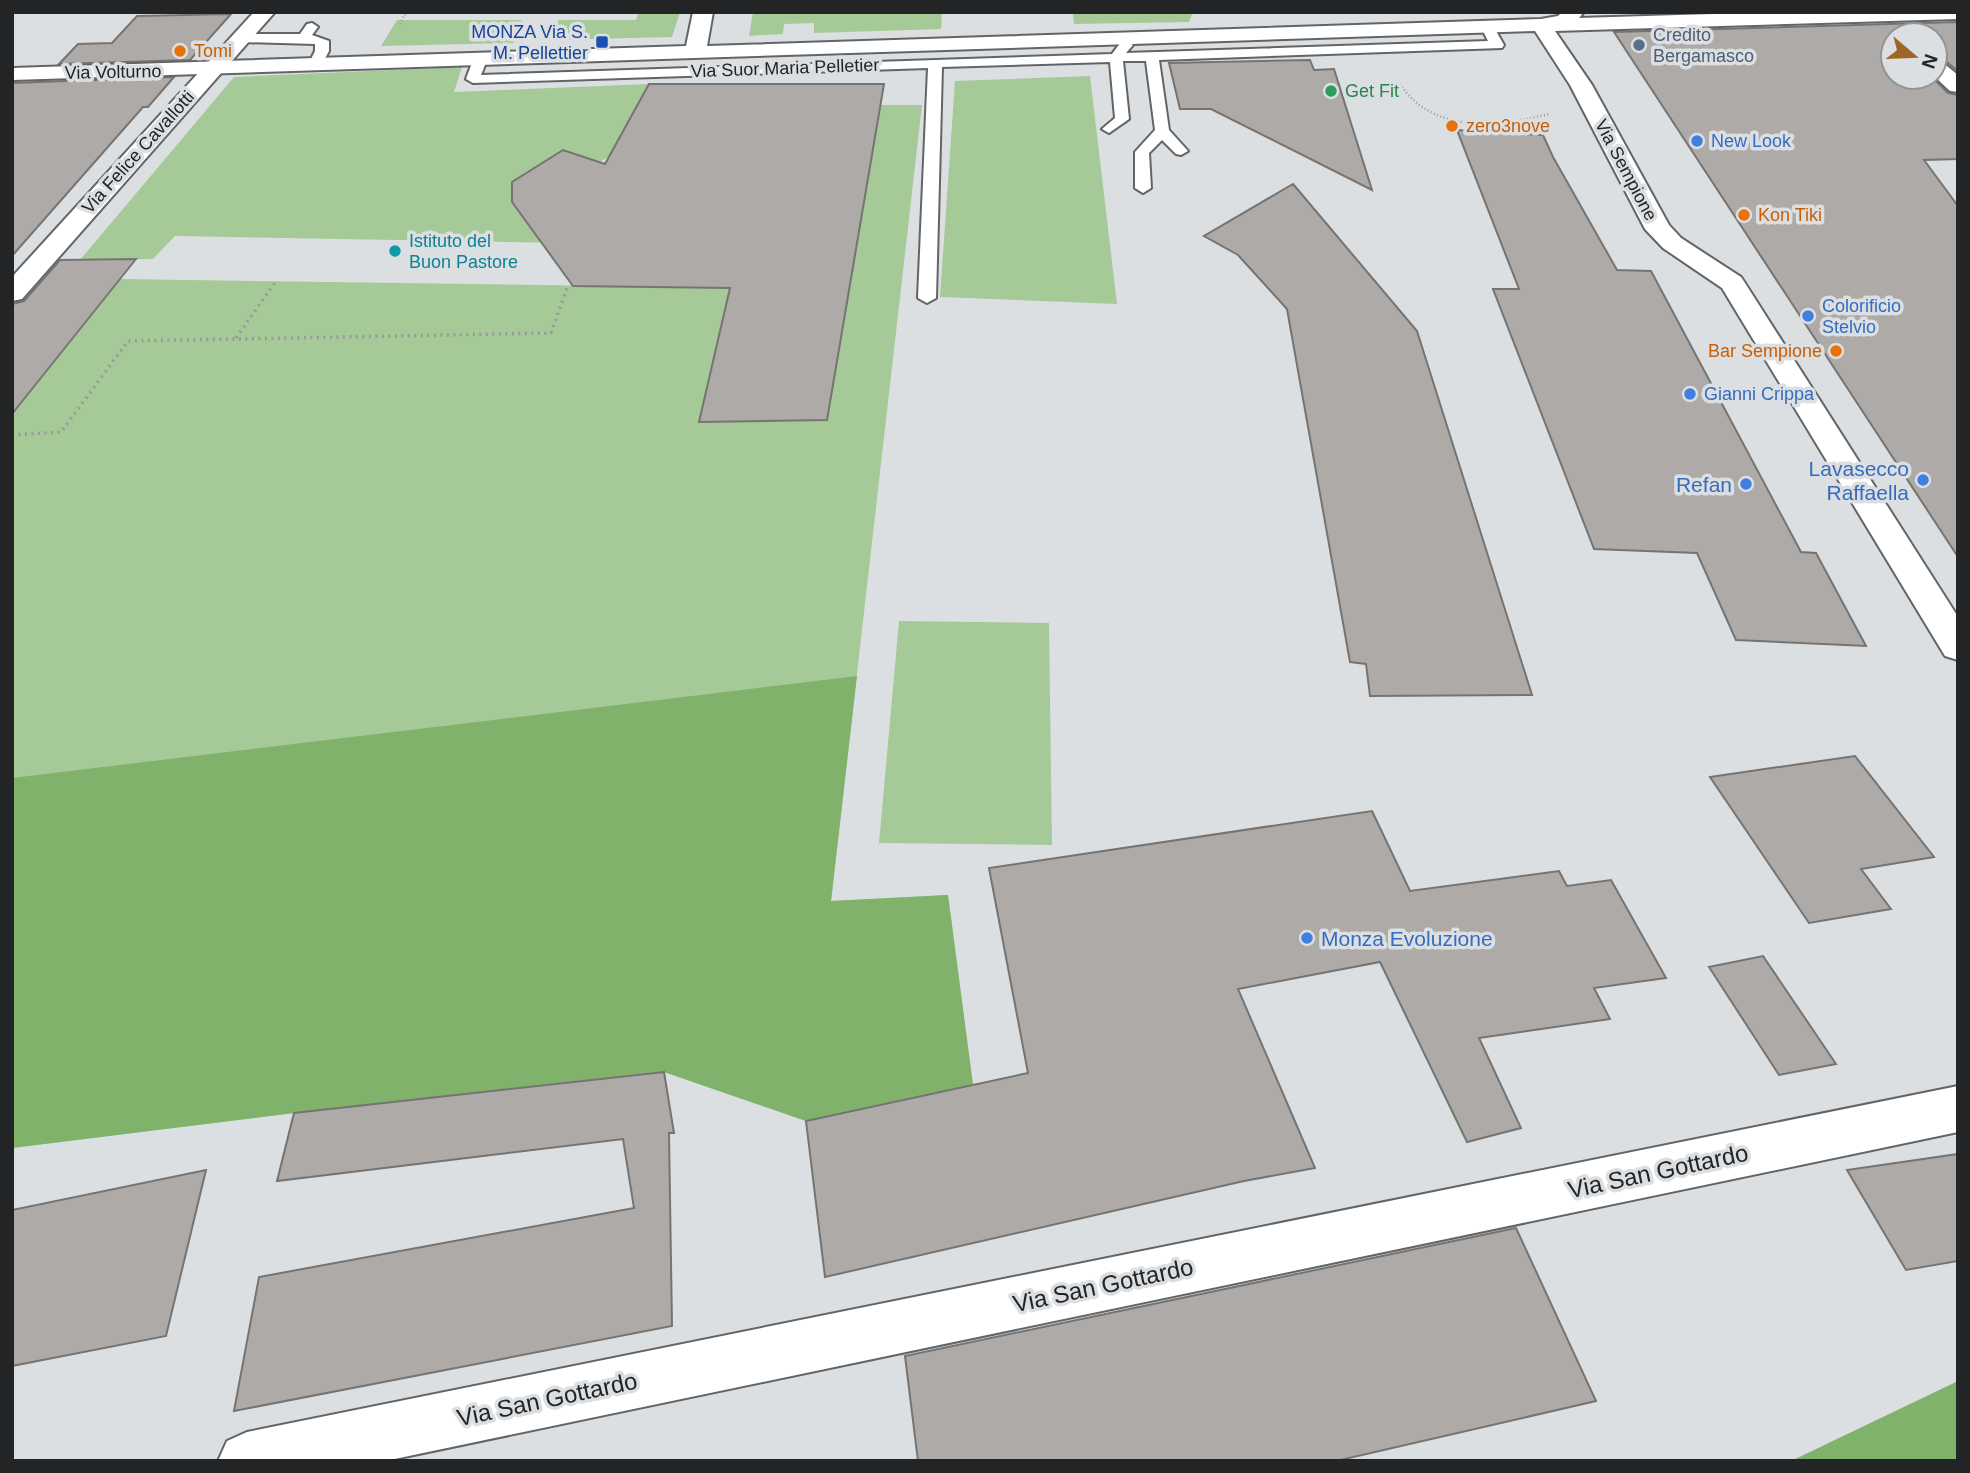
<svg xmlns="http://www.w3.org/2000/svg" width="1970" height="1473" viewBox="0 0 1970 1473" font-family="Helvetica,sans-serif">
  <style>
    .green { fill: #a6ca97 }
    .forest { fill: #81b26b }
    .building { fill: #adaaa7; stroke: #767472; stroke-width: 2 }
    .lines { fill: none; stroke-linecap: round; stroke-linejoin: round }
    .service-casing { stroke: #626567; stroke-width: 4 }
    .minor-casing { stroke: #626567; stroke-width: 4 }
    .tertiary-casing { stroke: #626567; stroke-width: 4 }
    .path-far1 { stroke: #979a9c; stroke-width: 2.5; stroke-dasharray: 1 2.5; stroke-linecap: butt }
    .path { stroke: #979a9c; stroke-width: 3.5; stroke-dasharray: 2 4.5; stroke-linecap: butt }
    .service { fill: #fff; fill-rule: evenodd }
    .minor { fill: #fff; fill-rule: evenodd }
    .tertiary { fill: #fff; fill-rule: evenodd }
    .transit-dot { fill: #1a4fb4; stroke: #dcdfe2; stroke-width: 2.5 }
    .service-dot { fill: #5c6f8a; stroke: #dcdfe2; stroke-width: 2.5 }
    .food-dot { fill: #e8710a; stroke: #dcdfe2; stroke-width: 2.5 }
    .leisure-dot { fill: #2e9e5b; stroke: #dcdfe2; stroke-width: 2.5 }
    .shop-dot { fill: #3f7fe0; stroke: #dcdfe2; stroke-width: 2.5 }
    .culture-dot { fill: #0f9aa8; stroke: #dcdfe2; stroke-width: 2.5 }
    .labels { text-anchor: middle; dominant-baseline: central; stroke-width: 7; stroke-linejoin: round; paint-order: stroke }
    .far-transit-label { font-size: 18px; fill: #164399; stroke: #dcdfe2; text-anchor: end }
    .far-service-label { font-size: 18px; fill: #4e5e75; stroke: #dcdfe2; text-anchor: start }
    .far-food-label { font-size: 18px; fill: #c56008; stroke: #dcdfe2; text-anchor: start }
    .far-street-label { font-size: 18px; fill: #232425; stroke: #dcdfe2 }
    .far-leisure-label { font-size: 18px; fill: #27864d; stroke: #dcdfe2; text-anchor: start }
    .far-shop-label { font-size: 18px; fill: #366cbe; stroke: #dcdfe2; text-anchor: start }
    .far-culture-label { font-size: 18px; fill: #0d838f; stroke: #dcdfe2; text-anchor: start }
    .shop-label { font-size: 21px; fill: #366cbe; stroke: #dcdfe2; text-anchor: end }
    .near-street-label { font-size: 24px; fill: #232425; stroke: #dcdfe2 }
  </style>
  <rect width="100%" height="100%" fill="#dcdfe2"/>
  <path class="green" d="M639,12H680L672,37L549,40L559,20H636Z
    M753,12H942L941,29L814,33V23L784,24L783,34L749,36Z
    M1073,12H1189L1192,14L1189,22L1074,24Z
    M397,20H522L514,43L381,46Z
    M462,67L454,92L649,84L610,156L600,162L563,150L533,169L570,243L175,236L153,259L80,260L234,77Z
    M1090,76L1117,304L940,297L955,81Z
    M685,105H922L831,901L948,895L973,1085L806,1121L664,1072L294,1113L12,1148V411H15L120,279L756,288L739,366L711,367L699,421L827,420L867,187L740,188Z
    M899,621L1049,623L1052,845L879,843Z"/>
  <path class="forest" d="M857,676L831,901L948,895L973,1085L806,1121L664,1072L294,1113L12,1148V778Z
    M1958,1381V1461H1791Z"/>
  <path class="building" d="M231,14L190,60L59,64L78,44L112,43L137,16Z
    M1958,22V71L1944,60L1935,58V35H1893V77H1932L1948,93L1958,95V159L1924,160L1958,206V557L1614,32Z
    M1310,60L1314,70L1334,69L1372,190L1211,109H1180L1169,63Z
    M174,77L148,107H143L12,256V83Z
    M649,84H884L827,420L699,422L730,288L573,286L512,202V182L563,150L605,164Z
    M1457,130L1543,135L1553,157L1617,270L1651,271L1801,552L1816,553L1866,646L1736,640L1697,553L1594,549L1493,289H1519Z
    M1293,184L1417,331L1532,695L1370,696L1366,664L1350,662L1287,309L1238,255L1204,236Z
    M136,259L12,414V304L24,301L60,260Z
    M1855,756L1934,857L1861,869L1891,909L1809,923L1710,777Z
    M1372,811L1410,891L1559,871L1567,886L1611,880L1666,978L1594,988L1610,1019L1479,1038L1521,1128L1467,1142L1380,962L1238,989L1315,1168L1244,1181L825,1277L806,1121L1028,1073L989,868Z
    M1763,956L1836,1064L1779,1075L1709,967Z
    M664,1072L674,1133H669L672,1326L234,1411L259,1277L634,1208L623,1139L277,1181L294,1113Z
    M1958,1154V1261L1906,1270L1847,1170Z
    M206,1170L166,1336L12,1366V1210Z
    M1516,1228L1596,1401L1336,1461H918L905,1356Z"/>
  <g class="lines">
    <defs>
      <path id="service" d="M312,23L318,27L312,35L329,41V51L320,68L315,69L308,65L315,51V44L241,42L235,38L241,34H300L307,24Z
        M1487,23L1492,24L1504,45L1502,48L1159,60L1169,130L1188,151L1181,155L1176,154L1162,140L1149,153L1151,188L1143,193L1135,188V152L1155,130L1146,61H1123L1129,119L1109,133L1102,129L1115,118L1110,62L942,67L936,298L927,303L918,298L928,68L473,83L466,79L473,60L480,56L487,60L481,75L1112,54L1121,42L1126,41L1133,45L1126,53L1488,41L1481,27Z"/>
      <path id="minor" d="M693,12H713L707,46L1541,19L1558,16L1562,12H1584L1579,18L1779,12H1958V19L1555,31L1592,85L1669,225L1681,238L1741,277L1745,283L1958,617V660L1945,656L1722,288L1663,248L1645,229L1570,85L1535,31L12,80V68L686,46Z
        M1935,60L1942,62L1958,75V92L1950,91L1935,77Z
        M1958,1086V1132L385,1461H218L227,1441L247,1432Z"/>
      <path id="tertiary" d="M254,12H275L22,299L12,301V277Z"/>
    </defs>
    <use href="#service" class="service-casing"/>
    <use href="#minor" class="minor-casing"/>
    <use href="#tertiary" class="tertiary-casing"/>
    <path class="path-far1" d="M400,24L404,15L410,12
      M1400,84C1433,134 1497,127 1549,114"/>
    <path class="path" d="M236,338L276,281
      M12,435L61,432L128,341L551,333L568,285"/>
    <use href="#service" class="service"/>
    <use href="#minor" class="minor"/>
    <use href="#tertiary" class="tertiary"/>
  </g>
  <rect class="transit-dot" x="595" y="35" width="14" height="14" rx="3.5"/>
  <circle class="service-dot" cx="1639" cy="45" r="7"/>
  <g class="food-dot">
    <circle cx="180" cy="51" r="7"/>
    <circle cx="1452" cy="126" r="7"/>
    <circle cx="1744" cy="215" r="7"/>
    <circle cx="1836" cy="351" r="7"/>
  </g>
  <circle class="leisure-dot" cx="1331" cy="91" r="7"/>
  <g class="shop-dot">
    <circle cx="1697" cy="141" r="7"/>
    <circle cx="1808" cy="316" r="7"/>
    <circle cx="1690" cy="394" r="7"/>
    <circle cx="1923" cy="480" r="7"/>
    <circle cx="1746" cy="484" r="7"/>
    <circle cx="1307" cy="938" r="7"/>
  </g>
  <circle class="culture-dot" cx="395" cy="251" r="7"/>
  <g class="labels">
    <g class="far-transit-label">
      <text x="588" y="32">MONZA Via S.<tspan x="588" dy="21">M. Pellettier</tspan></text>
    </g>
    <g class="far-service-label">
      <text x="1653" y="35">Credito<tspan x="1653" dy="21">Bergamasco</tspan></text>
    </g>
    <g class="far-food-label">
      <text x="194" y="51">Tomi</text>
      <text x="1466" y="126">zero3nove</text>
      <text x="1758" y="215">Kon Tiki</text>
      <text x="1822" y="351" text-anchor="end">Bar Sempione</text>
    </g>
    <g class="far-street-label">
      <text transform="translate(785 68) rotate(-2)">Via Suor Maria Pelletier</text>
      <text transform="translate(113 72) rotate(-1)">Via Volturno</text>
      <text transform="translate(138 152) rotate(-48)">Via Felice Cavallotti</text>
      <text transform="translate(1626 170) rotate(62)">Via Sempione</text>
    </g>
    <g class="far-leisure-label">
      <text x="1345" y="91">Get Fit</text>
    </g>
    <g class="far-shop-label">
      <text x="1711" y="141">New Look</text>
      <text x="1822" y="306">Colorificio<tspan x="1822" dy="21">Stelvio</tspan></text>
      <text x="1704" y="394">Gianni Crippa</text>
    </g>
    <g class="far-culture-label">
      <text x="409" y="241">Istituto del<tspan x="409" dy="21">Buon Pastore</tspan></text>
    </g>
    <g class="shop-label">
      <text x="1909" y="468">Lavasecco<tspan x="1909" dy="24">Raffaella</tspan></text>
      <text x="1732" y="484">Refan</text>
      <text x="1321" y="938" text-anchor="start">Monza Evoluzione</text>
    </g>
    <g class="near-street-label">
      <text transform="translate(1658 1171) rotate(-12)">Via San Gottardo</text>
      <text transform="translate(1103 1285) rotate(-12)">Via San Gottardo</text>
      <text transform="translate(547 1399) rotate(-12)">Via San Gottardo</text>
    </g>
  </g>
  <rect width="1970" height="1473" fill="none" stroke="#232425" stroke-width="28"/>
  <g transform="translate(1914 56) rotate(109)"><circle r="33" fill="#dcdfe2" stroke="#929496" stroke-width="2"/>
  <path d="M0-5L12 26L0 18L-12 26Z" fill="#a06526"/>
  <text y="-10" font-size="19" font-weight="bold" text-anchor="middle" fill="#232425">N</text>
  </g>
</svg>
